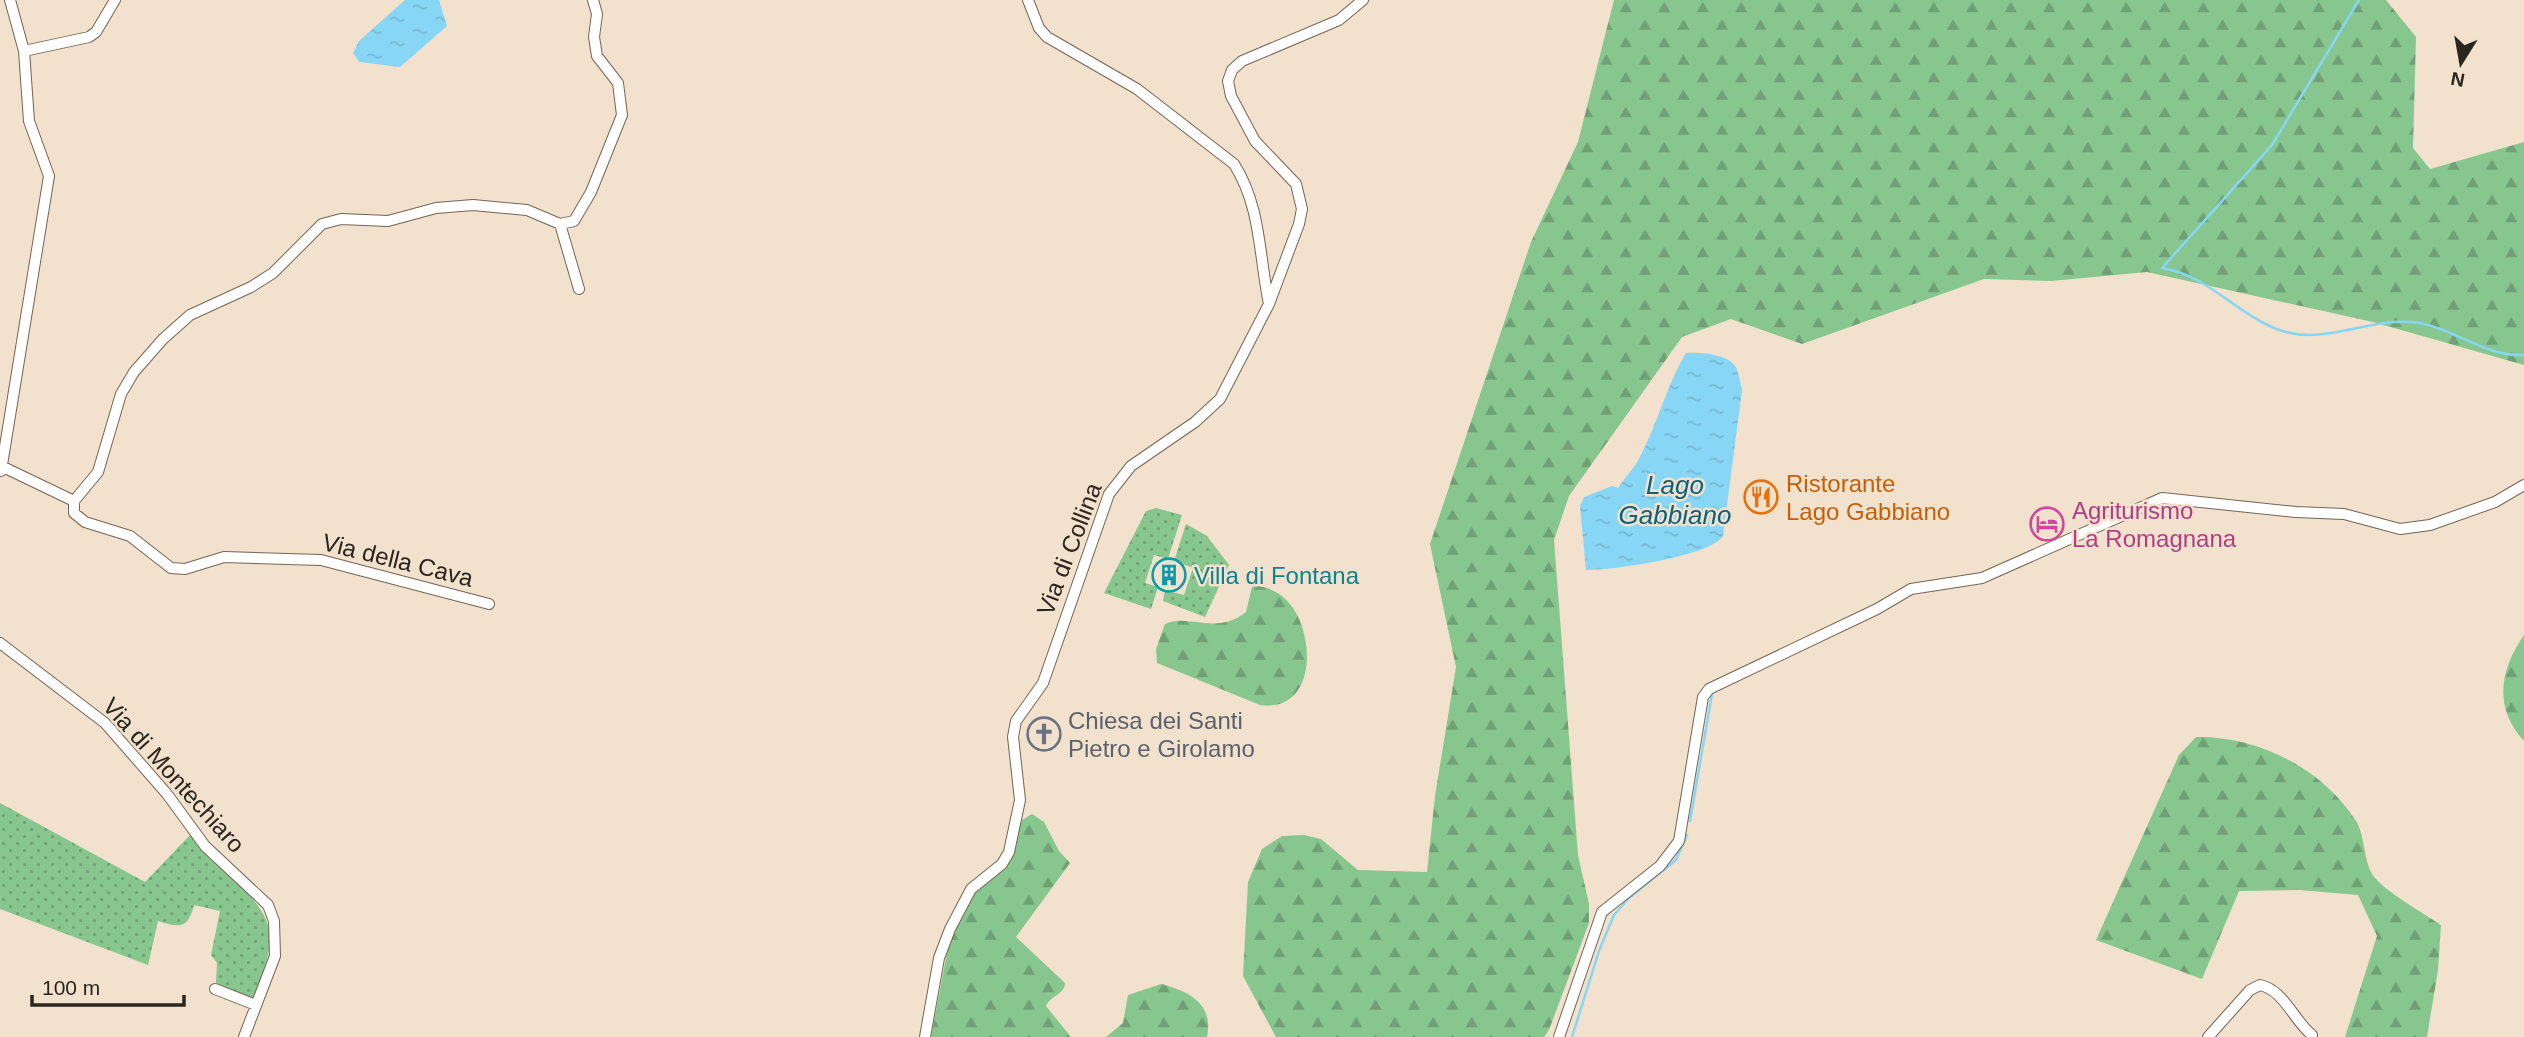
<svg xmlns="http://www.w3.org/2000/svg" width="2524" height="1037" viewBox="0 0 2524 1037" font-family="Arial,sans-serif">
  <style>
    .grass { fill: url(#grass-dots) }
    .forest { fill: url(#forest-firs) }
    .water { fill: url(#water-ripples) }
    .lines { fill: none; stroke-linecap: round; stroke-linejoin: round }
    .stream { stroke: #88d6f6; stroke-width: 2.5 }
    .minor-casing { stroke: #746554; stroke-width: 12 }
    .minor { stroke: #fff; stroke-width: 10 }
    .labels { text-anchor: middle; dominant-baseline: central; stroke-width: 5; stroke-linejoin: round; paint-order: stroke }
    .food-label { font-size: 24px; fill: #c56008; stroke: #f2e1cd; text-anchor: start }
    .hotel-label { font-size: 24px; fill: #b23c85; stroke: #f2e1cd; text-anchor: start }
    .street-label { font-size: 24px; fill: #2b251e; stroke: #f2e1cd }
    .culture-label { font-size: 24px; fill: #0d838f; stroke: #f2e1cd; text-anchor: start }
    .worship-label { font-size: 24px; fill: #5b616d; stroke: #f2e1cd; text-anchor: start }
    .water-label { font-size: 26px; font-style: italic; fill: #0c617c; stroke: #f2e1cd }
  </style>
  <defs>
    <pattern id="grass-dots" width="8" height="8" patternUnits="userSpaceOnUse" patternTransform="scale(1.75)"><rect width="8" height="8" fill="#87c78f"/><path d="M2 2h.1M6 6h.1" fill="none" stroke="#6fa174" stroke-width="1.8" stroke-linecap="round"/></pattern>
    <pattern id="forest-firs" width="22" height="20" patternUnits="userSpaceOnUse" patternTransform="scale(1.75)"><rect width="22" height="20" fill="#87c78f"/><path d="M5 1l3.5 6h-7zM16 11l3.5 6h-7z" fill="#6fa174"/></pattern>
    <pattern id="water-ripples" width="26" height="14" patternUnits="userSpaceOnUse" patternTransform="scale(1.75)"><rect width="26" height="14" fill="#88d6f6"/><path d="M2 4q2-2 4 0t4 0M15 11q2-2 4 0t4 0" fill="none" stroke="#76b8d2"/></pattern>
  </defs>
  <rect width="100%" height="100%" fill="#f2e1cd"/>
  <path class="grass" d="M1156,508L1182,515L1168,559L1154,555L1145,583L1158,587L1151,609L1104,593L1146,511Z
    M1186,524L1207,536L1229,565L1205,617L1163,601L1165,590L1184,595L1193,568L1174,561Z
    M0,803L145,882L191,834C198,849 210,859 222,870C277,917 281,933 252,1000L216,983L217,963L211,955L220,911L194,905C188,929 180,928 158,921L148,965L0,909Z"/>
  <path class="forest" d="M1614,0H2386L2416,37L2413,148L2430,169L2524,142V365L2373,322L2147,272L2051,281L1984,279L1802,344L1731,319L1682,337L1569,496L1554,540L1578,855L1589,904V923L1549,1030L1544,1037H1276L1243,976L1248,882L1262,849L1282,836L1304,835L1321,839L1358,870L1427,872L1435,796L1456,667L1430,544L1531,242L1578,142Z
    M1256,585C1269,588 1280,592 1289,603C1316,633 1317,713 1260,705L1157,663L1156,649L1165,624C1188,613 1216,636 1246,612L1252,587Z
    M2524,635V741C2493,707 2500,670 2524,635Z
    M2196,737C2258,736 2322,768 2356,821C2366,837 2363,864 2375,878C2389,894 2422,912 2441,925L2438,970L2427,1037H2345L2377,936L2358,895L2299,890L2239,891L2202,979L2096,940L2179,755Z
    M1032,814L1044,822L1059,851L1070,863L1016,937L1065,983C1065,994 1050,996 1046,1006L1071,1037H931L949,942L977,887L1011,857L1022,820Z
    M1161,984C1189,991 1214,1004 1207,1037H1106L1123,1023L1128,995Z"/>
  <path class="water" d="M405,0H439L447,26L400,67L359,62L353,53L359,41Z
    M1686,353C1699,352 1728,354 1736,367C1739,374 1740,383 1742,390L1723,536C1709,557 1612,570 1586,570L1580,506L1584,497L1612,486L1618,488C1624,478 1634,469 1640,457C1658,423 1666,386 1686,353Z"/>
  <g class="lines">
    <path class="stream" d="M2163,267L2272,145L2359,0
      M2162,268C2209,276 2233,311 2274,328C2320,348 2366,318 2412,322C2452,326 2483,357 2524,355
      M1690,821L1712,694
      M1572,1037L1599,951L1614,915L1629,898L1676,860L1687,835"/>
    <defs>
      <path id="minor" d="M1028,0L1039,28L1047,37L1137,89L1234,164C1261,206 1259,256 1269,304
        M24,51L89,37L96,32L115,0
        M560,224L579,289
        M1,466L74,501V513L85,522L130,536L171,568L185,569L224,557L321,560L489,604
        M1,471L49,176L29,121L24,51L10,0
        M74,501L98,472L121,394L134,372L163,339L190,315L251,287L273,273L322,224L341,219L388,221L436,208L473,205L527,210L560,224L574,221L591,192L622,115L618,83L597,56L594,37L597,14L593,0
        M0,643L105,723L167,794L205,846L268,905L274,921L275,956L244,1037
        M215,989L256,1005
        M925,1037L939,958L950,929L971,889L1002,864L1009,852L1020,800L1013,737L1016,721L1043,683L1109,494L1131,466L1195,422L1220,399L1269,304L1299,224L1302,209L1296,184L1255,141L1231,96L1228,81L1232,70L1242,61L1339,20L1363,0
        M1559,1037L1602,912L1660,866L1679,841L1703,697L1709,689L1877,609L1911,589L1982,578L2162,498L2296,512L2344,514L2400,529L2430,525L2495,502L2524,485
        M2208,1037L2250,990L2260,985C2284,990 2294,1021 2312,1035"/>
    </defs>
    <use href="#minor" class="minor-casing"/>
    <use href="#minor" class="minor"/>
  </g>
  <defs>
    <symbol id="restaurant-ring" viewBox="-11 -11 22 22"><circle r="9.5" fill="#f2e1cd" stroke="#e8710a" stroke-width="1.5"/><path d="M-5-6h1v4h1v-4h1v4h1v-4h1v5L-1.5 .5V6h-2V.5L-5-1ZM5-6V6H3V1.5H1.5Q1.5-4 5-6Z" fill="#e8710a"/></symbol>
    <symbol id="hotel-ring" viewBox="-11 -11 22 22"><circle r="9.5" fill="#f2e1cd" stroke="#d1479c" stroke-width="1.5"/><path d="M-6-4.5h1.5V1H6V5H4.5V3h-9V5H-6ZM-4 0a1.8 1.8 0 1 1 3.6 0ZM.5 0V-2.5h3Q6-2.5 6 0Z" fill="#d1479c"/></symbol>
    <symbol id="building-ring" viewBox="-11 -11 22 22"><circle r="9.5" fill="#f2e1cd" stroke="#0f9aa8" stroke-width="1.5"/><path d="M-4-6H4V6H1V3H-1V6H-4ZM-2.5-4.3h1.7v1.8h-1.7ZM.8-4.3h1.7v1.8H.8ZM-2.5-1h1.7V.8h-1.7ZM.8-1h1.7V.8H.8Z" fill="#0f9aa8"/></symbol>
    <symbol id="church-ring" viewBox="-11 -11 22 22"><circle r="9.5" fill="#f2e1cd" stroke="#6b7280" stroke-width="1.5"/><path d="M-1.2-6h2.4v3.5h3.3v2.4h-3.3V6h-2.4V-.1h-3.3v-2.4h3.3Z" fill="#6b7280"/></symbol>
  </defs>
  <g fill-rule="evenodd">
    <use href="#restaurant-ring" x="1742" y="478" width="38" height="38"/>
    <use href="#hotel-ring" x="2028" y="505" width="38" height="38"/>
    <use href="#building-ring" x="1150" y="556" width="38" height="38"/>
    <use href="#church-ring" x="1025" y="715" width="38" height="38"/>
  </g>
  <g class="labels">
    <g class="food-label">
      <text x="1786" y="483">Ristorante<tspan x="1786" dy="28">Lago Gabbiano</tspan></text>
    </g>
    <g class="hotel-label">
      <text x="2072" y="510">Agriturismo<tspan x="2072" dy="28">La Romagnana</tspan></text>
    </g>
    <g class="street-label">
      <text transform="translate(1069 549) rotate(-69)">Via di Collina</text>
      <text transform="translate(398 560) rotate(14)">Via della Cava</text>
      <text transform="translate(174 775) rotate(48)">Via di Montechiaro</text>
    </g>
    <g class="culture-label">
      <text x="1194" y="575">Villa di Fontana</text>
    </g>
    <g class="worship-label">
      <text x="1068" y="720">Chiesa dei Santi<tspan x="1068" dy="28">Pietro e Girolamo</tspan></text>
    </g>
    <g class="water-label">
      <text x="1675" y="485">Lago<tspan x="1675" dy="30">Gabbiano</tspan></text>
    </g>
  </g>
  <g transform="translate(2461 63) rotate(191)" stroke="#f2e1cd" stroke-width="5" paint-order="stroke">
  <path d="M0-5L12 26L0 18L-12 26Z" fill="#2b251e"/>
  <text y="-10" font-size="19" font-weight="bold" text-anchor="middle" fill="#2b251e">N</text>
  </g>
  <path d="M32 995v10h152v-10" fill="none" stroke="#2b251e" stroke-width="3.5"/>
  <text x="42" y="995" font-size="21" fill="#2b251e" stroke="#f2e1cd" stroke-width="5" paint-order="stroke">100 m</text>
</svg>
